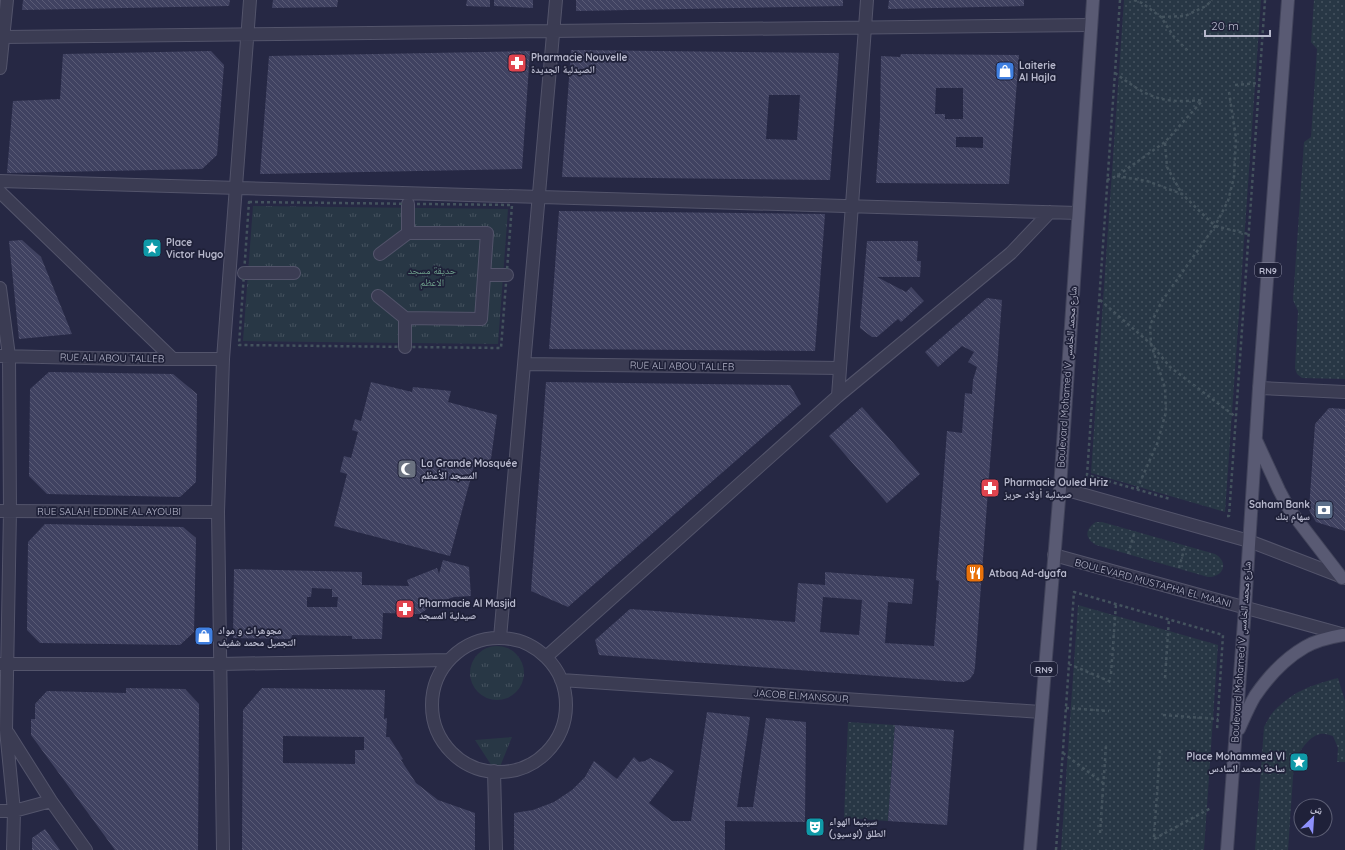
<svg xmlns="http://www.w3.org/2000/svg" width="1345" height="850" viewBox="0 0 1345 850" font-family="Quicksand,'Noto Naskh Arabic',sans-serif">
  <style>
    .grass { fill: url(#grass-dots) }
    .park { fill: url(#park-tufts) }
    .building { fill: url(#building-back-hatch); fill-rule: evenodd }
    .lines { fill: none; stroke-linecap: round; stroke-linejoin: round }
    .minor-casing { stroke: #53546b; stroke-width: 14 }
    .major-casing { stroke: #41435a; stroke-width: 14 }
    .path { stroke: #44535e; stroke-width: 2.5; stroke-dasharray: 3 3; stroke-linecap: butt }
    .minor { stroke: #3b3c53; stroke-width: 12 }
    .major { stroke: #595a73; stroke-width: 12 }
    .labels { text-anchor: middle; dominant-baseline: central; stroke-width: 3.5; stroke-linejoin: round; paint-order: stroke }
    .shield { fill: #1f2139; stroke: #8a8ba1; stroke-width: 1 }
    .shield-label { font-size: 9px; font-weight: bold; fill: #b8b9cd }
    .poi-label { font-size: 10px; font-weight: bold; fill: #b8b9cd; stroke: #1f2139; text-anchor: start }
    .park-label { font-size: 10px; fill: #6e9f8b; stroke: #1f2139 }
    .street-label { font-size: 10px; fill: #b8b9cd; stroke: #1f2139 }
  </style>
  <defs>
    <pattern id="grass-dots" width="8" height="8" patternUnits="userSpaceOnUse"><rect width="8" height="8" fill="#283745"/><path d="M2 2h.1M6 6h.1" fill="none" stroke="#45525f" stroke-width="1.8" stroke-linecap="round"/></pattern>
    <pattern id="park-tufts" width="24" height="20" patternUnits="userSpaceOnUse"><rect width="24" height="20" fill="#283745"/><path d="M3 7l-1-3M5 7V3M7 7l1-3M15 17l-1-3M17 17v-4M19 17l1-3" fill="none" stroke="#45525f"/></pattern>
    <pattern id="building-back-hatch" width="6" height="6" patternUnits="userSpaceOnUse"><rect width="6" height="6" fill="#404261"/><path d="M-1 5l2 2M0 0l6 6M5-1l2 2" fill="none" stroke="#5a5b76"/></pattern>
  </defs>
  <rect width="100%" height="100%" fill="#262844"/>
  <path class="grass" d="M1124,0H1261L1225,512L1091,473Z
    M1314,0H1345V379L1302,378L1297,374L1295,368L1298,311L1293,300L1304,142L1311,137L1317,49L1311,42Z
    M1096,522H1102L1215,554C1229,562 1224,577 1208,577L1096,545C1084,538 1085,529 1096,522Z
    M1078,605L1218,645L1204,850H1061Z
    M1338,678L1345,701V762H1337L1338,748L1333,736C1329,735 1324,733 1320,734C1308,737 1300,751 1294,762L1288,850H1255L1264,727C1267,722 1270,715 1274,711C1293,691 1312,685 1338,678Z
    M848,722L895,725L888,821L844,818Z"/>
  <path class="park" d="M253,206L508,209L498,344L243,341Z
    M470 673a27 27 0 1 1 54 0a27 27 0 1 1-54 0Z
    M512,737L497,774L475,740Z"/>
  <path class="building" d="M23,0H230L229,6L22,10Z
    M273,0H338L337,7L272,8Z
    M467,0H490V7L466,6Z
    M494,0H533V8L494,6Z
    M576,0H843V6L576,11Z
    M889,0H1024V6L888,9Z
    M571,50L839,53L830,180L562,177ZM769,95H800L797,140L766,139Z
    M211,51L224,65L217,155L202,169L7,173L13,101L60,99L63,54Z
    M530,51L522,169L260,174L269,56Z
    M901,54L1019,55L1009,184L876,183L880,118L881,56L900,57ZM936,88H963V119H945V114H935ZM956,137H983V148L956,147Z
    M559,211L825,214L815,351L549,349Z
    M22,240L41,257L72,334L19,339L9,241Z
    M867,241H918L917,261H921L920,277H877L906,292L911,287L924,301L901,322L898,319L877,337H872L860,328Z
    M987,298L1002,300L975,667L974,673L970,679L964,682H958L599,655L595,640L630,609L795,622L798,583L825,585V572L914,579L912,604L888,602L885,643L934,646L939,581L936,580L947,431L962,433L965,393L972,394L973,380L977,367L968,362L974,352L962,346L938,367L925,352ZM823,597L862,600L859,635L820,632Z
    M49,372L173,374L197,394L196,482L180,497L47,494L29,476L30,389Z
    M371,382L412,392L413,387L451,391L448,402L497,415L490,466L475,462L450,556L334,526L347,474L340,472L344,456L351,458L358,432L352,430L355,419L361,421Z
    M546,382L790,385L801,404L568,607L531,591Z
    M862,407L920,474L887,503L829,436Z
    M1329,408L1345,409V531L1316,522L1309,510L1315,424Z
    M45,524L183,527L196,538L194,632L180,645L40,643L27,630L28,542Z
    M443,560L469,567L471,596L454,597L435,603L420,614L383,613L382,639H352V636L292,635L291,639L233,638L234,569L362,572V585L409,586L407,580L437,568L439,574ZM312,588L332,589V597H338L337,607H307V597H311Z
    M126,688L185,689L199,704L198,850H115L31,735V719H35V704L47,691L126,693Z
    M262,688L385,690L384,719L387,718L386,737H389L403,759L401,760L416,783L438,800L475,813V850H242L243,710ZM283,736L364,737V750H355V764L283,763Z
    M707,712L750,717L737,807H753L766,718L806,722L805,822L725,821V850H514V813L533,810L554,802L572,790L585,777L594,761L617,779L634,757L639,762L645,761L650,758L661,763L674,771L649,803L672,821H691Z
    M895,725L954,730L947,825L888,821Z
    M45,829L60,850H32V838Z"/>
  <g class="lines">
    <defs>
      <path id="minor" d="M3,37L1091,25
        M0,68L7,0
        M0,181L1078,213
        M0,192L173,359
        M408,204V233
        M244,273H294
        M484,275H507
        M0,288L9,356L10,511L6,730L14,811L13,850
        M378,296L405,318L481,319L487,233H408L380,254
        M405,347V318
        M0,356L129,359H223
        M524,364L840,368
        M1259,388L1345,392
        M838,396L867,0
        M1060,488L1249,541L1345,578
        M0,511L218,512
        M1054,555L1345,635
        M500,638L556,0
        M432 705a67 67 0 1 1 134 0a67 67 0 1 1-134 0Z
        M546,657L838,396L1011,253L1050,212
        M0,664H220L449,660
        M561,680L1041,712
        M8,733L51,801L86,850
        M494,771L496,850
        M0,811H14L51,801
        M223,850L218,512L223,359L250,0"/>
      <path id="major" d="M1256,440L1279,490L1289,509L1342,578
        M1239,729C1244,718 1249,706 1255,696C1268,677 1286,658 1305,647C1317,640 1331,637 1343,635
        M1030,850L1060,488L1093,0
        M1227,850L1245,608L1259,388L1288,0"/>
    </defs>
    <use href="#minor" class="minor-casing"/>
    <use href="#major" class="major-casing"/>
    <path class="path" d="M1120,0L1087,475L1170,499
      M1134,0L1142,3L1161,17L1174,37L1188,51
      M1162,17L1185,16L1206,6L1212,0
      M1115,73C1129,83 1144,95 1162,99C1174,102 1190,101 1203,100
      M1235,85L1259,83
      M1165,143L1167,167L1182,194
      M1117,176L1147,181L1182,194L1215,226L1248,234
      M1107,180L1117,176L1165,142L1203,100
      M249,202L512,205L501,348L239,345Z
      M1100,300L1151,344L1170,367L1236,417
      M1137,489L1157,444L1166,412L1165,388L1151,344L1150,325L1162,301L1215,226L1228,201L1234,177L1236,138L1229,92
      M1227,516H1229L1265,0
      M1128,554L1135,531
      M1179,568L1185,546
      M1069,664L1111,682
      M1111,674L1116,604
      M1165,678L1169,619
      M1066,708L1109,711
      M1163,715L1218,719
      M1063,753L1103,783
      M1100,833L1106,746
      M1154,837L1160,750
      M1154,839L1211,808
      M1056,850L1074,592L1223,635L1217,730"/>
    <use href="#minor" class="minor"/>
    <use href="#major" class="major"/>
  </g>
  <defs>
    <symbol id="pharmacy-square" viewBox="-11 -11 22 22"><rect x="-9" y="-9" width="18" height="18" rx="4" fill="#e0444e" stroke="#1f2139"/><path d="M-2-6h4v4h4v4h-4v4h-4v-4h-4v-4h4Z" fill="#fff"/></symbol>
    <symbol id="shop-square" viewBox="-11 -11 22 22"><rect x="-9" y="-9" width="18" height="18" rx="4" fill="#3f7fe0" stroke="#1f2139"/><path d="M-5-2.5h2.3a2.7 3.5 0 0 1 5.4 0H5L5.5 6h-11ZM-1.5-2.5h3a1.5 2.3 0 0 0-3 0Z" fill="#fff"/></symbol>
    <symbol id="sight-square" viewBox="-11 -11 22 22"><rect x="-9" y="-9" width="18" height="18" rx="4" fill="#0f9aa8" stroke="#1f2139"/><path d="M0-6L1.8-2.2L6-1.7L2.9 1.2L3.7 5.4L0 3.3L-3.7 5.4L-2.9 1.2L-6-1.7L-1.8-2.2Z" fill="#fff"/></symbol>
    <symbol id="mosque-square" viewBox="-11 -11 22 22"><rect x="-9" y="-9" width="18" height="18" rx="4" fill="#6b7280" stroke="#1f2139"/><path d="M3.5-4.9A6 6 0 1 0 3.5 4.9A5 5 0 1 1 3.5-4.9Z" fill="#fff"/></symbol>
    <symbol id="bank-square" viewBox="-11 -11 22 22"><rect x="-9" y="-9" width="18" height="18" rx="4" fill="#5c6f8a" stroke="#1f2139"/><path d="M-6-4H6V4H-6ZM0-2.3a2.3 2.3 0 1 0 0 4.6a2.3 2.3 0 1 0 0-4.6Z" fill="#fff"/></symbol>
    <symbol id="restaurant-square" viewBox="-11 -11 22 22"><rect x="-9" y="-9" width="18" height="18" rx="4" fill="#e8710a" stroke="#1f2139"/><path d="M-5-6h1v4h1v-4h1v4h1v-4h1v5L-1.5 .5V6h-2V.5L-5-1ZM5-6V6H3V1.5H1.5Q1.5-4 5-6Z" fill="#fff"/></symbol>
    <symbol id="theatre-square" viewBox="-11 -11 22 22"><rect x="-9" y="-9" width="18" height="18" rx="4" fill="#0f9aa8" stroke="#1f2139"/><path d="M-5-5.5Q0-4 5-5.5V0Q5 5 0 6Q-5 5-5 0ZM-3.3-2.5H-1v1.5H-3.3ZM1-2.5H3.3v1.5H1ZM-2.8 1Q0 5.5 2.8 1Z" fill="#fff"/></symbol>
  </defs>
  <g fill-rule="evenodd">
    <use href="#pharmacy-square" x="506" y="52" width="22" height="22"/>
    <use href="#shop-square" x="994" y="60" width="22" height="22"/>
    <use href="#sight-square" x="141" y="237" width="22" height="22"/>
    <use href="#mosque-square" x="396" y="458" width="22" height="22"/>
    <use href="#pharmacy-square" x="979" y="477" width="22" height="22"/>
    <use href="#bank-square" x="1313" y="499" width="22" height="22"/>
    <use href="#restaurant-square" x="964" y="562" width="22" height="22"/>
    <use href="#pharmacy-square" x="394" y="598" width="22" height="22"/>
    <use href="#shop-square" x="193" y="625" width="22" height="22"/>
    <use href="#sight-square" x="1288" y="751" width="22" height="22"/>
    <use href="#theatre-square" x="804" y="816" width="22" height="22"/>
  </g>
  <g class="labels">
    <g class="shield">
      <rect x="1255" y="263" width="26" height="14" rx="3"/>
      <rect x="1031" y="662" width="26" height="14" rx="3"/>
    </g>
    <g class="shield-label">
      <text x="1268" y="270">RN9</text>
      <text x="1044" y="669">RN9</text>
    </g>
    <g class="poi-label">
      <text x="531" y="57">Pharmacie Nouvelle<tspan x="531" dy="12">الصيدلية الجديدة</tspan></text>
      <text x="1019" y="65">Laiterie<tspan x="1019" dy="12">Al Hajla</tspan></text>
      <text x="166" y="242">Place<tspan x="166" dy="12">Victor Hugo</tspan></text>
      <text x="421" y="463">La Grande Mosquée<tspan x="421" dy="12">المسجد الأعظم</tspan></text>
      <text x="1004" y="482">Pharmacie Ouled Hriz<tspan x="1004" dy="12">صيدلية أولاد حريز</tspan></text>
      <text x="1310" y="504" text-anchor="end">Saham Bank<tspan x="1310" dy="12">سهام بنك</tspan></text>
      <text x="989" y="573">Atbaq Ad-dyafa</text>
      <text x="419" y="603">Pharmacie Al Masjid<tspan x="419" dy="12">صيدلية المسجد</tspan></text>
      <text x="218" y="630">مجوهرات و مواد<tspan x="218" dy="12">التجميل محمد شفيف</tspan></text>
      <text x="1285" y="756" text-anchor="end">Place Mohammed VI<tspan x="1285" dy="12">ساحة محمد السادس</tspan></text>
      <text x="829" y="821">سينيما الهواء<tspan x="829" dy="12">الطلق (لوسيور)</tspan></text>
    </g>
    <g class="park-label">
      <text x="432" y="270">حديقة مسجد<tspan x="432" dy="12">الاعظم</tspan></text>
    </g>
    <g class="street-label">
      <text transform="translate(112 358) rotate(1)">RUE ALI ABOU TALLEB</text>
      <text transform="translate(682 366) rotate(1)">RUE ALI ABOU TALLEB</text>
      <text transform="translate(1067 377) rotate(-86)">Boulevard Mohamed V شارع محمد الخامس</text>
      <text x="109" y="511">RUE SALAH EDDINE AL AYOUBI</text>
      <text transform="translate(1153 583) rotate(15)">BOULEVARD MUSTAPHA EL MAANI</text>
      <text transform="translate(1241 652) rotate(-86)">Boulevard Mohamed V شارع محمد الخامس</text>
      <text transform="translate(801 696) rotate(4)">JACOB ELMANSOUR</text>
    </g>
  </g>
  <g transform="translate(1313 818) rotate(25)"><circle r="19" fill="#1f2139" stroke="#5c5e74"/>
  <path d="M0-3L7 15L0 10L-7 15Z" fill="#8e91fc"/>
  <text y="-6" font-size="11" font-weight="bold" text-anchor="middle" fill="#b8b9cd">ش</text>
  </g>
  <path d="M1205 30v6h65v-6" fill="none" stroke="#b8b9cd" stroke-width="2"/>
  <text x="1211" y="30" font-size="12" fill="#b8b9cd" stroke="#1f2139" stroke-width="3" paint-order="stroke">20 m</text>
</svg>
